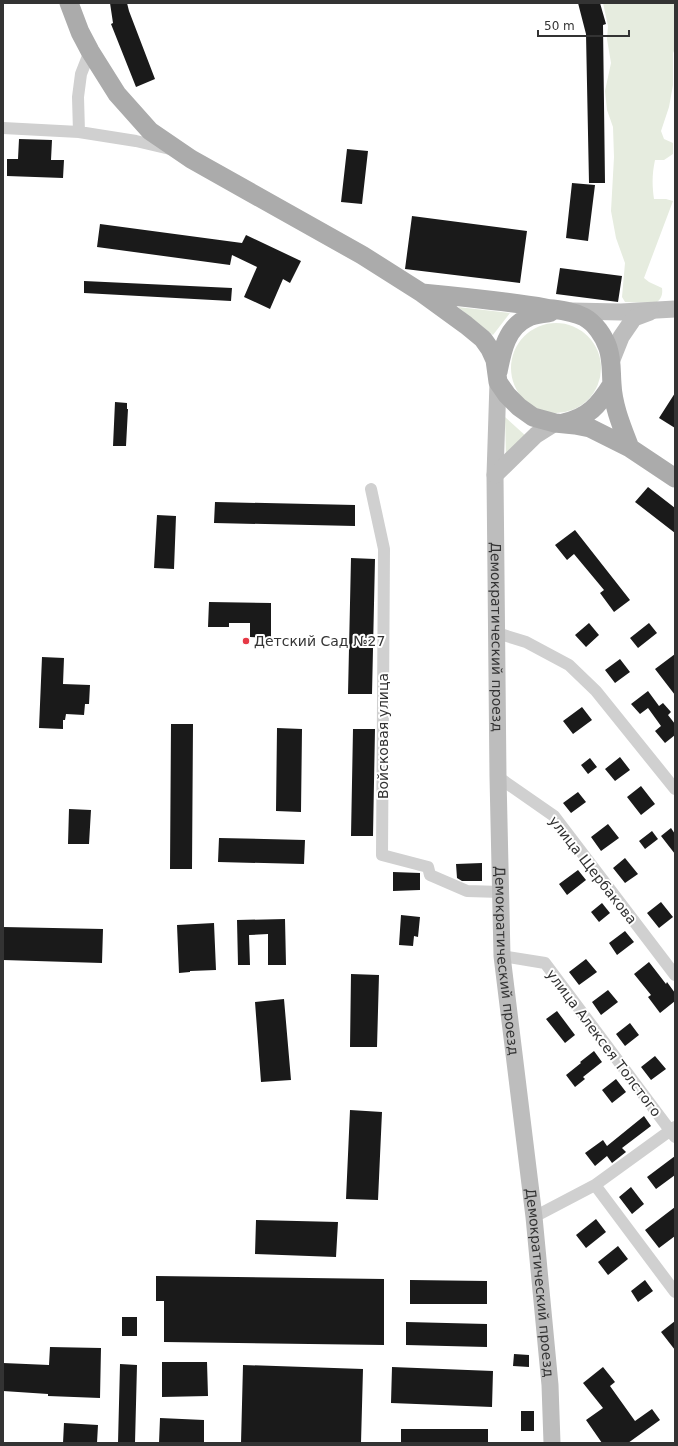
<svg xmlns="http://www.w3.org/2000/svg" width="678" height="1446" viewBox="0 0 678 1446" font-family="'DejaVu Sans',sans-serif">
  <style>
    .green { fill: #e6ecdf }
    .building { fill: #1a1a1a }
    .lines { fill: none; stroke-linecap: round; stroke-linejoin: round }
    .street { stroke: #d0d0d0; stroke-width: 12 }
    .secondary { stroke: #bdbdbd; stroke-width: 17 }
    .primary { stroke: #ababab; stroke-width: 19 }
    .poi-dot { fill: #e63946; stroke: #fff; stroke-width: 1.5 }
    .labels { text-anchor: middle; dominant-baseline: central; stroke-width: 4; stroke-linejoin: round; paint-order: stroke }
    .street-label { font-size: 14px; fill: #333; stroke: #fff }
    .poi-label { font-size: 14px; fill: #333; stroke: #fff; text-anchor: start }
  </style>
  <rect width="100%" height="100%" fill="#fff"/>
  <path class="green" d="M603,3H675V49L673,53V85L669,107L661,131L664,139L673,143V154L664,160H655C652,174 652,185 654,199H666L673,201L644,278L649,282L662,288C663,295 661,299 656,303L625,302L622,297L625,263L616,238L611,211L614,157L613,127L607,110L605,91L611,63L607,39L608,26Z
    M458,307L510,313L493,335Z
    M511 368a45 45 0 1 1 90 0a45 45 0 1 1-90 0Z
    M505,417L527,437L506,457Z"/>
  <path class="building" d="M110,3H127L129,11L155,79L136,87L111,24L113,23Z
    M578,3H600L606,24L603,25L605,183H589L586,34Z
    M19,139L52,140L51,160H64L63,178L7,176V159H18Z
    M347,149L368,151L362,204L341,202Z
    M572,183L595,185L588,241L566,238Z
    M412,216L527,231L520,283L405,269Z
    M100,224L242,243L246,235L301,261L290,283L283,279L270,309L244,297L257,267L232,255L230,265L97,247Z
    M560,268L622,276L618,302L556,294Z
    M84,281L232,288L231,301L84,293Z
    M675,393V428L659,418Z
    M115,402L127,403V409H128L126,446H113Z
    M648,487L675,508V533L635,502Z
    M215,502L355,505V526L214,523Z
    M157,515L176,516L174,569L154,568Z
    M575,530L630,600L614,612L600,593L604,590L574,554L567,560L555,545Z
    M351,558L375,559L372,694H348Z
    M209,602L271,603V638L250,637V623H229V627H208Z
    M589,623L599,635L586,647L575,635Z
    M649,623L657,633L638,648L630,638Z
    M675,654V695L655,669Z
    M42,657L64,658L63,684L90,685L89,704H85L84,715L66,714L65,720H63V729L39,728Z
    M620,659L630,672L615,683L605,670Z
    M648,691L659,706L663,703L671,712L668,715L675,724V735L665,743L655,731L661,726L648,708L640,714L631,704Z
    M582,707L592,720L573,734L563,721Z
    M171,724H193L192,869H170Z
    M277,728L302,729L301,812L276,811Z
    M353,729H375L373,836H351Z
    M620,757L630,770L615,781L605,769Z
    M590,758L597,767L588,774L581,765Z
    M641,786L655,804L641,815L627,797Z
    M578,792L586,802L571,813L563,803Z
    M69,809L91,810L89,844H68Z
    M608,824L619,838L601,851L591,837Z
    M671,828L675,834V854L661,836Z
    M652,831L658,839L645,849L639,841Z
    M219,838L305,840L304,864L218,862Z
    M625,858L638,874L625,883L613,868Z
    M482,863V881H462L457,878L456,864Z
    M578,870L586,880L567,895L559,884Z
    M393,872L420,873V890L393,891Z
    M661,902L673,917L659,928L647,913Z
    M602,903L610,913L599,922L591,912Z
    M401,915L420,917L418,937L414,936L413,946L399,945Z
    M285,919L286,965H268V934L249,935L250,965H238L237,920Z
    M214,923L216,970L190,971V972L179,973L177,925Z
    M3,927L103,929L102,963L3,960Z
    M625,931L634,942L617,955L609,943Z
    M586,959L597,972L579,985L569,972Z
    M649,962L666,984L667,982L675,993V1001L660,1013L648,997L651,995L634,974Z
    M351,974L379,975L377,1047H350Z
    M608,990L618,1002L601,1015L592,1002Z
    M284,999L291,1080L261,1082L255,1002Z
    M557,1011L575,1035L565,1043L546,1019Z
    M630,1023L639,1035L625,1046L616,1034Z
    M594,1051L602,1062L583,1077L585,1079L575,1087L566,1075L581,1063L580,1062Z
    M655,1056L666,1069L651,1080L641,1067Z
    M616,1079L626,1092L612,1103L602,1090Z
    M350,1110L382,1112L378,1200L346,1199Z
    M644,1116L651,1126L622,1148L626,1152L612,1163L607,1156L595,1166L585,1153L603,1140L607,1146Z
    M675,1156V1175L656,1189L647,1177Z
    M631,1187L644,1204L632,1214L619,1197Z
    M675,1207V1236L659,1248L645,1230Z
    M596,1219L606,1232L586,1248L576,1235Z
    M256,1220L338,1222L336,1257L255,1254Z
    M618,1246L628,1259L608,1275L598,1262Z
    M156,1276L384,1279V1345L164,1342V1301H156Z
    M410,1280L487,1281V1304H410Z
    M645,1280L653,1291L638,1302L631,1291Z
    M122,1317H137V1336H122Z
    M675,1321V1350L661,1332Z
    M406,1322L487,1324V1347L406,1345Z
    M50,1347L101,1348L100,1398L48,1396V1394L3,1391V1363L49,1365Z
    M514,1354L529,1355V1367L513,1366Z
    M162,1362H207L208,1396L162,1397Z
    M120,1364L137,1365L135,1443H118Z
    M243,1365L363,1369L361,1443H241Z
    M392,1367L493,1371L492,1407L391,1403Z
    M603,1367L615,1382L610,1386L635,1421L652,1409L660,1420L628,1443H602L586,1420L603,1408L583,1383Z
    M521,1411H534V1431H521Z
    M160,1418L204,1420V1443H159Z
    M64,1423L98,1425L97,1443H63Z
    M401,1429H488V1443H401Z"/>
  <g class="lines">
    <path class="street" d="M3,128L79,132L78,97L81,74L90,51
      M79,132L136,141L170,149
      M371,489L384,549L382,855L428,867L430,875L467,891L501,892
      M497,633L526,642L569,665L596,691L675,789
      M498,777L554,816L675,975
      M502,956L545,963L675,1137
      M595,1185L675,1292
      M534,1217L595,1185L675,1127"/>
    <g class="secondary">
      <path d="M571,311L621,312L675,309"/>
      <path d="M611,362L621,337L634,318L650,312"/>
      <path id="s1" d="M498,382L495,475L498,777L502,956L534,1217L550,1385L552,1443"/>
      <path d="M495,475L536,435L555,423"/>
    </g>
    <path class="primary" d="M69,3L80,32L90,51L117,94L150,131L191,159L362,255L422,293L466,325L483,339L490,349L495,360L498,382L507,395L519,407L533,417L555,423L575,425L590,428L630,448L675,478
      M422,293C464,297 505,301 546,308C559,310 573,311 584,317C595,323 604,336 608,348C612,360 611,371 612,384C613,406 622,427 630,448
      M498,372C502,352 506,328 527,318C534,314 544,314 551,312
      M563,423C588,418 599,405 612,384"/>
  </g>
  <circle class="poi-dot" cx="246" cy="641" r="4"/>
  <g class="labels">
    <g class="street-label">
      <text stroke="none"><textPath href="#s1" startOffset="255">Демократический проезд</textPath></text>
      <text transform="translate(383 736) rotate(-90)">Войсковая улица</text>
      <text transform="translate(593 870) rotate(52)">улица Щербакова</text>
      <text stroke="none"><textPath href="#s1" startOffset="579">Демократический проезд</textPath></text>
      <text transform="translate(604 1043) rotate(53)">улица Алексея Толстого</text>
      <text stroke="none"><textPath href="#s1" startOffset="903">Демократический проезд</textPath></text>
    </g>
    <g class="poi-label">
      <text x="254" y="641">Детский Сад №27</text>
    </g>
  </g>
  <rect width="678" height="1446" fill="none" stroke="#333333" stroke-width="8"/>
  <path d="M538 30v6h91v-6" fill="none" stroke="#333333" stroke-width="2"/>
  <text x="544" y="30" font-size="12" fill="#333333" stroke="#ffffff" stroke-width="3" paint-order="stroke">50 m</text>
</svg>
